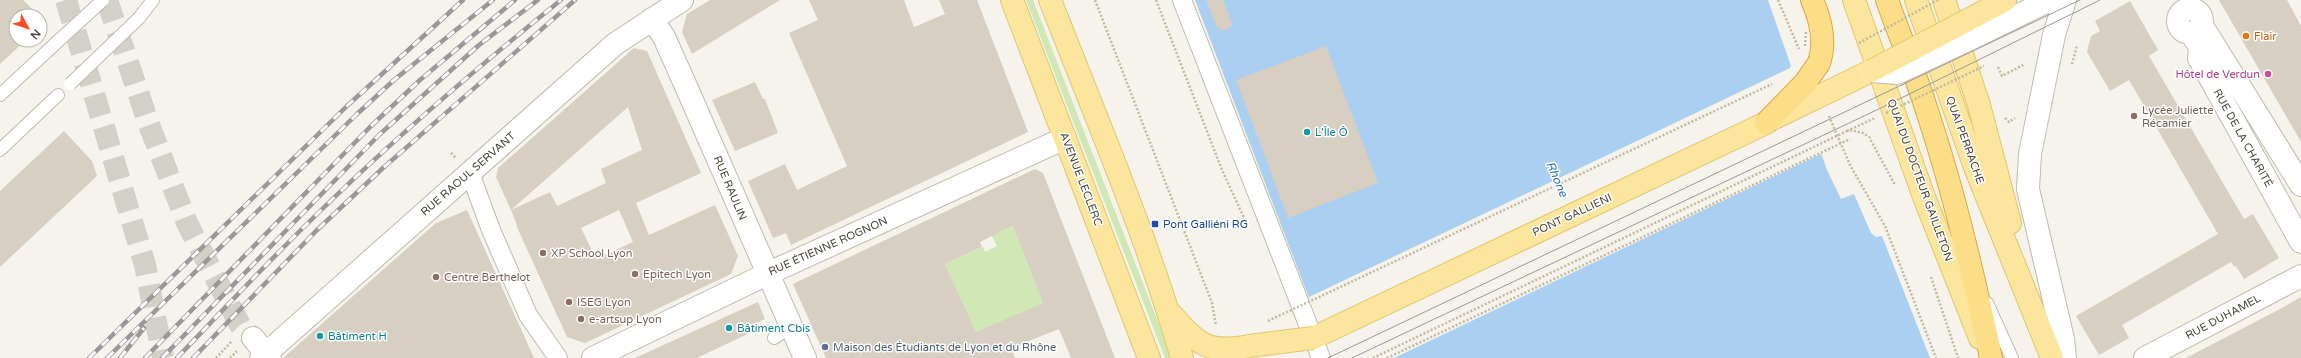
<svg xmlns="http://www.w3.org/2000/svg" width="2301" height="358" viewBox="0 0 2301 358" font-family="'Varela Round',sans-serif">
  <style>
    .green { fill: #cfe8b6 }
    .water { fill: #aacff0 }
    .pier { fill: #f5f3eb }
    .building { fill: #d7cfc1; fill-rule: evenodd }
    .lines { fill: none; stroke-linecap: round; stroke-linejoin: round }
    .tertiary-tunnel { stroke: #d3d0c7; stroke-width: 22; stroke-dasharray: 22 11; stroke-linecap: butt }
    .service-casing { stroke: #c1bbae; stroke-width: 14 }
    .pedestrian-casing { stroke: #c1bbae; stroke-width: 20 }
    .minor-casing { stroke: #c1bbae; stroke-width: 24 }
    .tertiary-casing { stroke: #c1bbae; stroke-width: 24 }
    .primary-casing { stroke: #e2c56d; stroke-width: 24 }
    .trunk-casing { stroke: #dbab40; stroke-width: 24 }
    .path { stroke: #c2b89f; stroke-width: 2.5; stroke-dasharray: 2 2; stroke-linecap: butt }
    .service { stroke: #fff; stroke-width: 12 }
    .pedestrian { stroke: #fff; stroke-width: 18 }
    .minor { stroke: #fff; stroke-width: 22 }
    .tertiary { stroke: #fff; stroke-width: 22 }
    .primary { stroke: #fce69e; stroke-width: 22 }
    .trunk { stroke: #fcde88; stroke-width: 22 }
    .tram { stroke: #999; stroke-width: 1 }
    .rail-casing { stroke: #999; stroke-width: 4.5 }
    .rail { stroke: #fff; stroke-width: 3; stroke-dasharray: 9; stroke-linecap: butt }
    .service-bridge-casing { stroke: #c1bbae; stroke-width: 14; stroke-linecap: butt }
    .minor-bridge-casing { stroke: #c1bbae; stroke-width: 24; stroke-linecap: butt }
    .primary-bridge-casing { stroke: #e2c56d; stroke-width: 24; stroke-linecap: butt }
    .trunk-bridge-casing { stroke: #dbab40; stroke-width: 24; stroke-linecap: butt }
    .path-bridge { stroke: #c2b89f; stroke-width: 2.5; stroke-dasharray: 2 2; stroke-linecap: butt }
    .service-bridge { stroke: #fff; stroke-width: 12 }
    .minor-bridge { stroke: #fff; stroke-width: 22 }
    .primary-bridge { stroke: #fce69e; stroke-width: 22 }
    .trunk-bridge { stroke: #fcde88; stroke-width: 22 }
    .food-dot { fill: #e8710a; stroke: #fff; stroke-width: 1.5 }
    .hotel-dot { fill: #d1479c; stroke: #fff; stroke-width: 1.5 }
    .education-dot { fill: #8d6e63; stroke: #fff; stroke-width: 1.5 }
    .culture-dot { fill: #0f9aa8; stroke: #fff; stroke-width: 1.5 }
    .transit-dot { fill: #1a4fb4; stroke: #fff; stroke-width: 1.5 }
    .service-dot { fill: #5c6f8a; stroke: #fff; stroke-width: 1.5 }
    .labels { text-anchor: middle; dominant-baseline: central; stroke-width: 3; stroke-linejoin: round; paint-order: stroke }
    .food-label { font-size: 11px; fill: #c56008; stroke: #fff; text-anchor: start }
    .hotel-label { font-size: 11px; fill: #b23c85; stroke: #fff; text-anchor: end }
    .education-label { font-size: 11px; fill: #785e54; stroke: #fff; text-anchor: start }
    .culture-label { font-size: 11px; fill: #0d838f; stroke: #fff; text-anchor: start }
    .street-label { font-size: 11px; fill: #4a4439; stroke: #fff }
    .transit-label { font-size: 11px; fill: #164399; stroke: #fff; text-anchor: start }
    .service-label { font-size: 11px; fill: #4e5e75; stroke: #fff; text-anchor: start }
    .water-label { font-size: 12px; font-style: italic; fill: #3377b5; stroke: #fff }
  </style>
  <rect width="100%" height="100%" fill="#f5f3eb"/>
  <path class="green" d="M1026,0H1033L1172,358H1165Z
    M1011,218L1044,303L976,333L945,264L983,247L985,252L997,246L988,228Z"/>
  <path class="water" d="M1195,0H1768L1827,170L1841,199L1854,194L1871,233L1876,237L1882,236L1930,358H1332Z"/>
  <path class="pier" d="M1791,65L1823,153L1394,358H1330L1307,298L1790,68Z"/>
  <path class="building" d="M0,0H23L39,16H16V40H26L0,64Z
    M710,0H780L692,54L682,32L687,14Z
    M809,0H904L914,27L945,14L939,0H977L1028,132L791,245L786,233L773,238L748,181L785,164L797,190L847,166L789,33L818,20Z
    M1206,0H1223L1233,26L1222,31L1216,26Z
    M2219,0H2287L2301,26V142Z
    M2130,1L2158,50L2149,56L2244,219L2253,214L2279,258L2244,279L2236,266L2234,267L2231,262L2122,325L2129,338L2099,355L2076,316L2218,234L2129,80L2110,91L2087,52L2091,36L2100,31L2095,21Z
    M1326,46L1378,183L1288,218L1236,80Z
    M634,48L647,51L701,173L636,203L649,235L715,205L738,256L731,274L585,343L567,337L516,225H517L511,210L550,192L557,206L606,183L601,169L642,150L628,107L511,210L496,177L498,168ZM619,210L633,242L596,259L581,228Z
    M755,82L763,99H765L778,133L735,151L712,100Z
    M64,131L92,161L97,176L0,267V191Z
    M1035,169L1043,173L1115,358H1071L1059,329L1011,348L1015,358H826L793,284ZM1013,225L1043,303L976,332L945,264L982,247L980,242Z
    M467,210L534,358H283L436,223Z
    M2301,297V358H2186L2280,309Z
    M758,302L765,319L753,325L756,330L697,358H635Z"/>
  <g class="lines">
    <path class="tertiary-tunnel" d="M66,0L145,265L163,358
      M107,0L148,122L187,223L240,325L253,338"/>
    <defs>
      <path id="service" d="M139,18L153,0
        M0,95L56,43
        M0,150L58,95
        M1987,303L2012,358
        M774,338L791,327"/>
      <path id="pedestrian" d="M1182,0L1321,358
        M470,173L491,230L528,315L558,358"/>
      <path id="minor" d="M2178 21a12 12 0 1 1 24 0a12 12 0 1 1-24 0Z
        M652,19L664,37L685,84L805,358
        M2201,24L2301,185
        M2191,33L2200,47L2199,58L2301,242
        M1974,37L2050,0
        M593,358L767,274L1065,138
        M2065,358L2063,339L2028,189L2030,154L2054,35L2065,0
        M2145,358L2301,276"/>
      <path id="tertiary" d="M253,338L270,358
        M261,358L615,44L682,0"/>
      <path id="primary" d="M1012,0L1149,358
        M1050,0C1096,118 1147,236 1182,358
        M1854,0L1924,197L1980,338
        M1916,0L1976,170L2052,358
        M1944,0L1979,105L2010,223
        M1968,20L2005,0
        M1830,91L1871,71
        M1171,314C1199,345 1207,354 1250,346
        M1313,338L1766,123"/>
      <path id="trunk" d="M1812,0C1821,20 1826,42 1819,63
        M1887,0C1901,39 1917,78 1929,117C1955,196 1974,277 1991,358"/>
    </defs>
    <use href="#service" class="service-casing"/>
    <use href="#pedestrian" class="pedestrian-casing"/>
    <use href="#minor" class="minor-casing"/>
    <use href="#tertiary" class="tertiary-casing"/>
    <use href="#primary" class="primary-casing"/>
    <use href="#trunk" class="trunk-casing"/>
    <path class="path" d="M1095,0L1212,303L1216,326
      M1156,0L1222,170L1245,220
      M1778,0L1799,49
      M2072,64L2077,45
      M1998,67L2002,76L2025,64
      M1829,116L1850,165L1885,226L1936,358
      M2005,118L2009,122L2015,118
      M1850,130L1863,133L1869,137L1895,185
      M1847,131L1875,118
      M451,153L456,158
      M1931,277L1958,358
      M216,358L232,341
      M230,358L237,351"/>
    <use href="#service" class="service"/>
    <use href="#pedestrian" class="pedestrian"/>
    <use href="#minor" class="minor"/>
    <use href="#tertiary" class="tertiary"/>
    <use href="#primary" class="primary"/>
    <use href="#trunk" class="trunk"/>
    <path class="tram" d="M1328,358L2080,0
      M1352,358L1883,107L2100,0"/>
    <defs>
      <path id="rail" d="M89,358L347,106L463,0
        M107,358L356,115L394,80L493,0
        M120,358L144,328
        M145,358L370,127L420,80L515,0
        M162,358L379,135L479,45L538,0
        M177,358C221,312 264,266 310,221C389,143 474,70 561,0
        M193,358L317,230L383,168L575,0"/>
    </defs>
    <use href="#rail" class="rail-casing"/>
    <use href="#rail" class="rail"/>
    <defs>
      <path id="service-bridge" d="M56,43L103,0
        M70,84L139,18"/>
      <path id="minor-bridge" d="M1871,71L1897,73L1974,37"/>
      <path id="primary-bridge" d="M1871,71L1968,20
        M1770,120L1830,91
        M1250,346L1313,338"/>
      <path id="trunk-bridge" d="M1766,123L1805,83L1819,63"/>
    </defs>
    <use href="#service-bridge" class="service-bridge-casing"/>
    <use href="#minor-bridge" class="minor-bridge-casing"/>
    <use href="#primary-bridge" class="primary-bridge-casing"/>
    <use href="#trunk-bridge" class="trunk-bridge-casing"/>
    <path class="path-bridge" d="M1859,43L1938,0
      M1805,46L1806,32
      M1886,113L1984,66
      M1268,321L1772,84
      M1373,358L1847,131
      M1387,358L1850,139"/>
    <use href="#service-bridge" class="service-bridge"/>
    <use href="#minor-bridge" class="minor-bridge"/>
    <use href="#primary-bridge" class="primary-bridge"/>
    <use href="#trunk-bridge" class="trunk-bridge"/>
  </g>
  <circle class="food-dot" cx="2246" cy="36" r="4"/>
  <circle class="hotel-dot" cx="2268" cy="74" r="4"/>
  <g class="education-dot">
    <circle cx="2134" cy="116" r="4"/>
    <circle cx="543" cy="253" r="4"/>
    <circle cx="635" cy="274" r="4"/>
    <circle cx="436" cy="277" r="4"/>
    <circle cx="569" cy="302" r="4"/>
    <circle cx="581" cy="319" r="4"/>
  </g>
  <g class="culture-dot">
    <circle cx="1307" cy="132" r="4"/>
    <circle cx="729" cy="328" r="4"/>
    <circle cx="320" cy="336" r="4"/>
  </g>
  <rect class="transit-dot" x="1151" y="220" width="8" height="8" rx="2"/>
  <circle class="service-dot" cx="825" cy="347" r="4"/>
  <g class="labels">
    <g class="food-label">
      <text x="2254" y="36">Flair</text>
    </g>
    <g class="hotel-label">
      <text x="2260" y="74">Hôtel de Verdun</text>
    </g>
    <g class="education-label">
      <text x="2142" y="110">Lycée Juliette<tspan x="2142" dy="13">Récamier</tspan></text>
      <text x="551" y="253">XP School Lyon</text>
      <text x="643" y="274">Epitech Lyon</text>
      <text x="444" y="277">Centre Berthelot</text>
      <text x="577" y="302">ISEG Lyon</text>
      <text x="589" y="319">e-artsup Lyon</text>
    </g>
    <g class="culture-label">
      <text x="1315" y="132">L'Île Ô</text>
      <text x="737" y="328">Bâtiment Cbis</text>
      <text x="328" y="336">Bâtiment H</text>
    </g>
    <g class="street-label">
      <text transform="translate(2243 138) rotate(61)">RUE DE LA CHARITÉ</text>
      <text transform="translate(1965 140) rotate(70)">QUAI PERRACHE</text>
      <text transform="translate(468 174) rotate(-41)">RUE RAOUL SERVANT</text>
      <text transform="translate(1081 179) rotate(69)">AVENUE LECLERC</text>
      <text transform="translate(1920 180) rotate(70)">QUAI DU DOCTEUR GAILLETON</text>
      <text transform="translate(730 188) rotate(67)">RUE RAULIN</text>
      <text transform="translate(1572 215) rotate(-25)">PONT GALLIENI</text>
      <text transform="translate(828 246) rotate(-24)">RUE ÉTIENNE ROGNON</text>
      <text transform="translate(2223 317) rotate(-28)">RUE DUHAMEL</text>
    </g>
    <g class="transit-label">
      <text x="1163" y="224">Pont Galliéni RG</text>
    </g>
    <g class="service-label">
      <text x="833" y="347">Maison des Étudiants de Lyon et du Rhône</text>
    </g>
    <g class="water-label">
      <text transform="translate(1557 179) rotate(67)">Rhone</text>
    </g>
  </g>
  <g transform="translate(28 28) rotate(130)"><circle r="19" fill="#ffffff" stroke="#b7b4b0"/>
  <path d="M0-3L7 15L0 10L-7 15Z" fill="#f64e22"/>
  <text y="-6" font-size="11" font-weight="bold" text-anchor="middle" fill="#4a4439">N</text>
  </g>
</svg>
